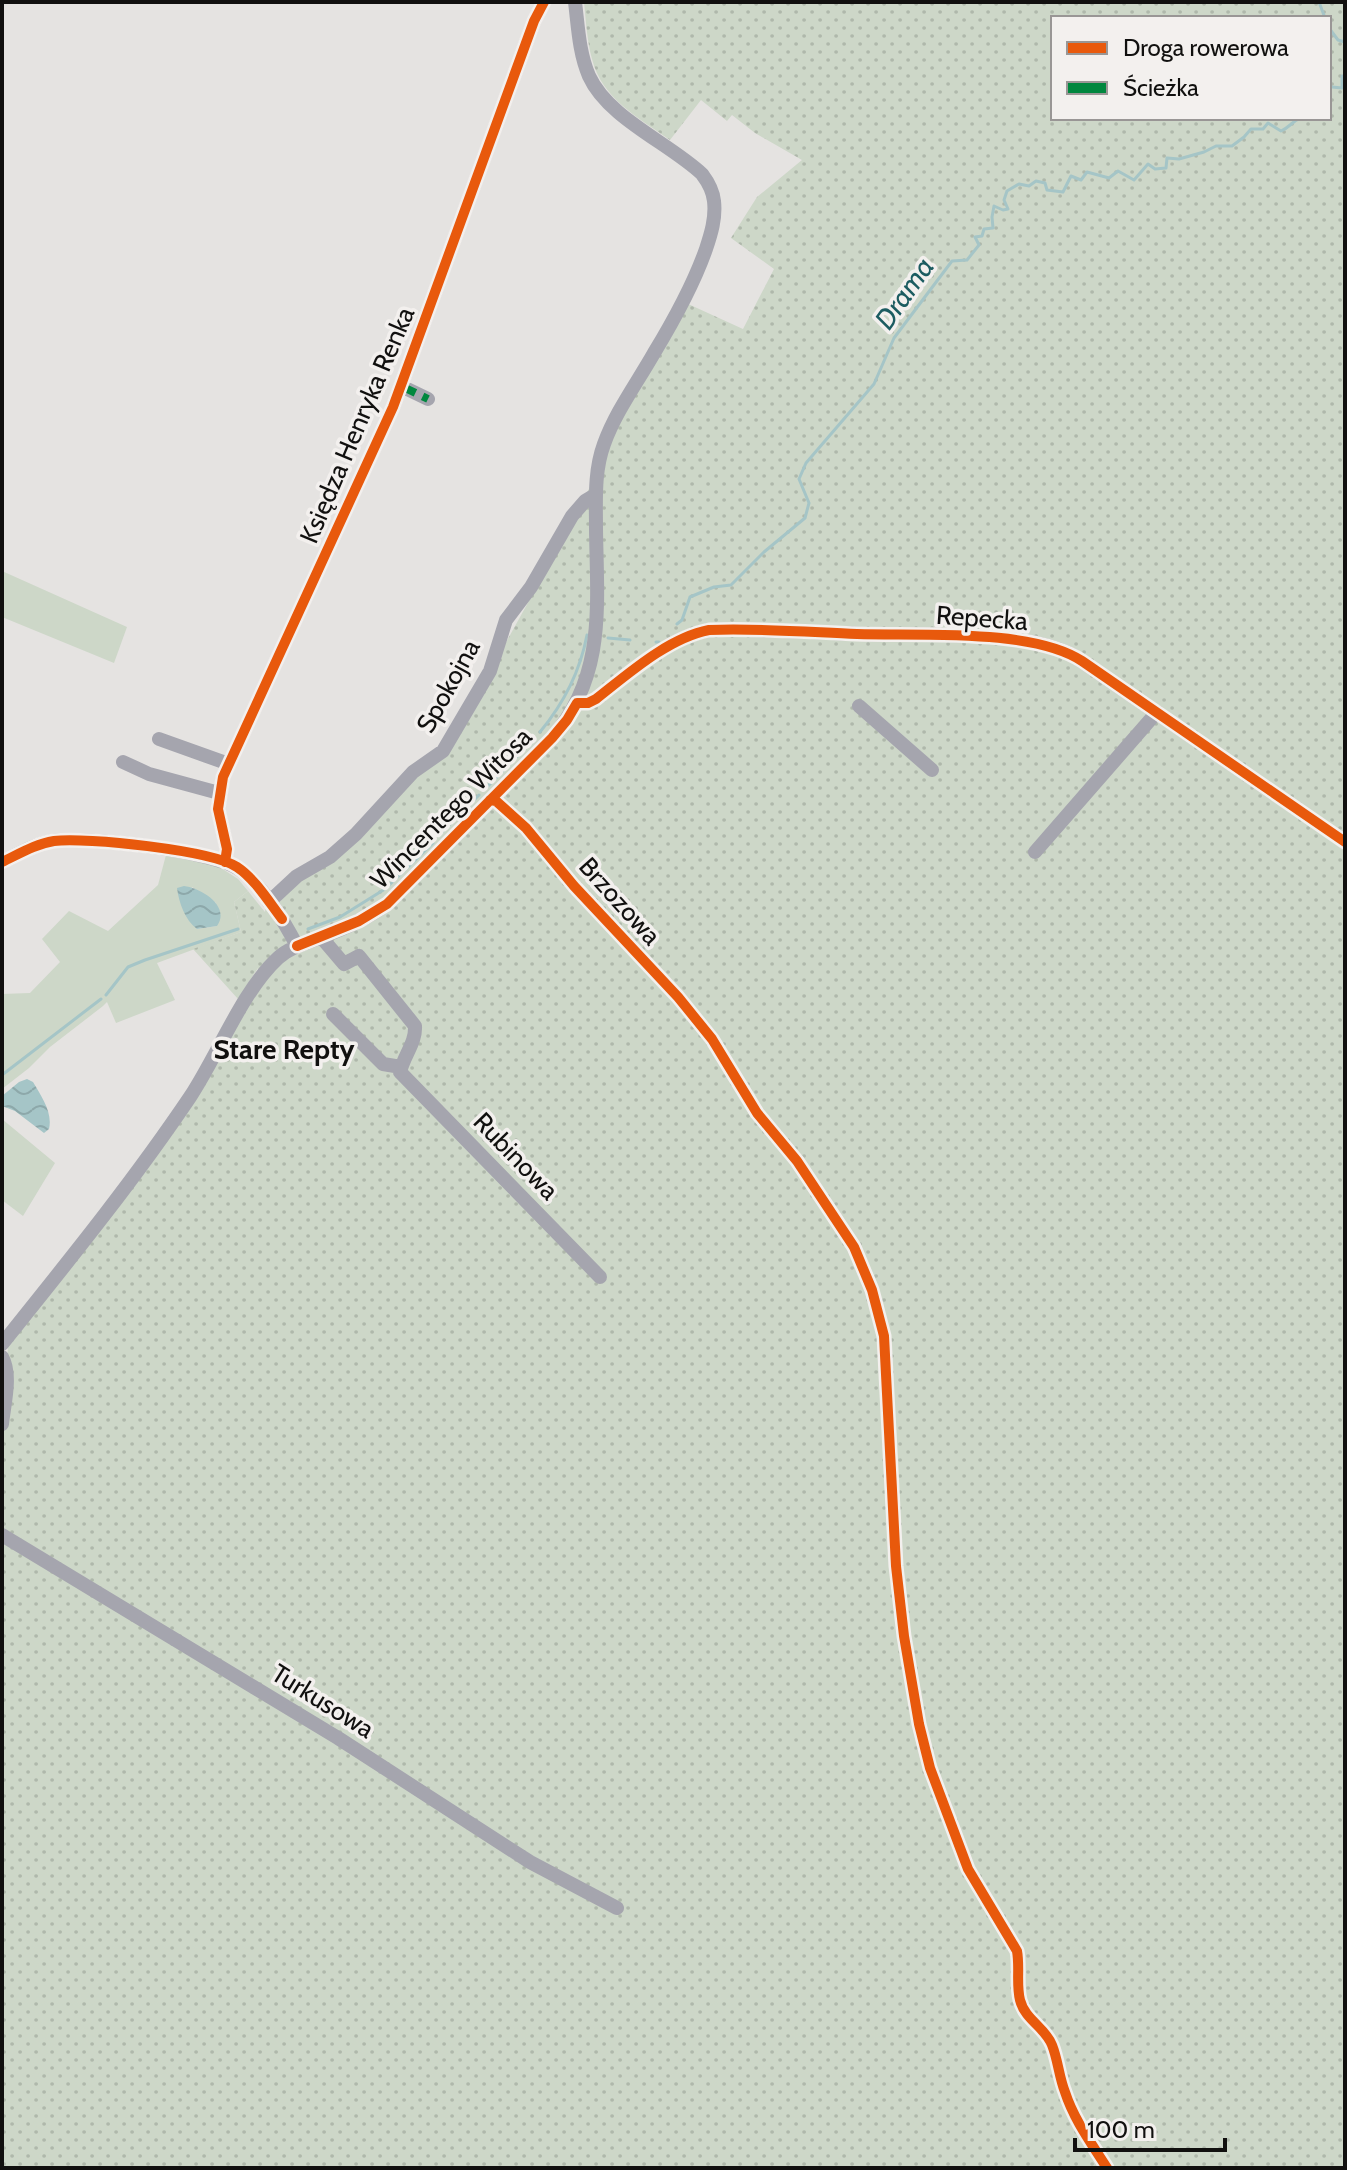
<svg xmlns="http://www.w3.org/2000/svg" width="1347" height="2170" viewBox="0 0 1347 2170" font-family="Cabin,sans-serif">
  <style>
    .grass { fill: #cdd7c8; fill-rule: evenodd }
    .park { fill: url(#park-dots); fill-rule: evenodd }
    .water { fill: url(#water-waves) }
    .lines { fill: none; stroke-linecap: round; stroke-linejoin: round }
    .stream { stroke: #a5c5c7; stroke-width: 3 }
    .minor { stroke: #a5a5ae; stroke-width: 14 }
    .quiet { stroke: #00873e; stroke-width: 8; stroke-dasharray: 16 8; stroke-linecap: butt }
    .cycleway-casing { stroke: #f3f0ee; stroke-width: 15 }
    .cycleway { stroke: #e8590c; stroke-width: 10 }
    .labels { text-anchor: middle; dominant-baseline: central; stroke-width: 7; stroke-linejoin: round; paint-order: stroke }
    .street-label { font-size: 26px; fill: #11100f; stroke: #f3f0ee }
    .water-label { font-size: 28px; font-style: italic; fill: #1c5c61; stroke: #f3f0ee }
    .neighbourhood-label { font-size: 28px; font-weight: bold; fill: #11100f; stroke: #f3f0ee }
  </style>
  <defs>
    <pattern id="park-dots" width="8" height="8" patternUnits="userSpaceOnUse" patternTransform="scale(2)"><rect width="8" height="8" fill="#cdd7c8"/><path d="M2 2h.1M6 6h.1" fill="none" stroke="#afb8ab" stroke-width="1.8" stroke-linecap="round"/></pattern>
    <pattern id="water-waves" width="16" height="10" patternUnits="userSpaceOnUse" patternTransform="scale(2)"><rect width="16" height="10" fill="#a5c5c7"/><path d="M0 5q4-4 8 0t8 0" fill="none" stroke="#8da8aa"/></pattern>
  </defs>
  <rect width="100%" height="100%" fill="#e5e3e1"/>
  <path class="grass" d="M2,571L127,627L114,663L2,617Z
    M166,855L218,866L238,879L248,891L234,902L241,932L157,963L175,1000L116,1023L107,1002L103,1006L50,1047L29,1068L2,1089V994L30,993L60,962L42,939L69,911L108,931L158,885ZM192,887L216,903L217,926L197,929Z
    M2,1119L55,1163L23,1216L2,1200Z"/>
  <path class="park" d="M584,2H1345V2168H2V1427L8,1346L256,992L258,968L238,999L193,949L241,932L234,902L248,891L265,912L266,903L367,823L433,754L479,691L582,505L613,432L686,303L743,329L774,269L731,238L757,197L802,160L755,133L732,115L727,121L701,100L670,140C639,118 602,99 592,59C587,41 586,21 584,2ZM1053,18H1329V118H1053Z"/>
  <path class="water" d="M184,886C201,888 231,906 217,926L197,929C185,920 179,903 177,888Z
    M27,1079L33,1082C41,1096 53,1112 49,1129L44,1133L15,1111L2,1106V1096L19,1082Z"/>
  <g class="lines">
    <path class="stream" d="M1319,2L1325,18
      M1329,28L1338,40L1345,42
      M1329,84L1332,87L1342,88V76L1345,77
      M677,624L682,620L690,597L714,587L731,585L764,552L805,518L809,503L799,479L806,463L874,384L894,338L952,261L967,260L979,245L975,237L982,236L984,229L993,228L992,217L994,206L1003,210L1008,209L1004,200L1007,191L1019,184L1029,186L1036,181L1045,183L1047,190L1063,192L1071,176L1081,180L1087,172L1109,178L1118,171L1134,180L1148,164L1155,169L1166,168L1167,158L1179,159L1204,152L1216,146H1232L1244,137L1251,129H1263L1268,123L1281,131C1290,127 1293,121 1300,118
      M608,638L630,640
      M656,642H659
      M540,732C564,703 580,672 587,635
      M487,787L533,740
      M439,835L479,795
      M308,929L340,917L385,889L433,843
      M106,995L128,967L145,960L238,929
      M2,1075L101,999"/>
    <path class="minor" d="M401,386L428,399
      M577,703H588L596,699C628,674 668,638 709,630C759,628 811,633 862,634C921,636 1023,629 1074,656L1345,842
      M859,706L932,770
      M159,739L229,764
      M123,762L149,774L219,793
      M490,800L496,801L526,828L574,886L678,997L712,1039
      M1035,852L1157,712
      M2,862C18,854 35,844 53,841C85,836 214,851 239,869C262,885 284,921 297,946
      M225,862L227,849L218,809L223,777L393,407L534,21L544,2
      M269,902L297,876L330,857L356,834L413,772L443,751L490,671L506,620L531,587L572,516L585,501L595,495
      M321,937L344,964L359,956L415,1026C416,1043 404,1055 400,1072L600,1277
      M333,1014L383,1064L401,1067
      M2,1344C67,1263 132,1183 190,1097C218,1055 242,991 278,958C290,947 307,943 322,937C345,928 367,919 387,904L552,738C606,676 597,605 596,529C596,500 594,471 604,444C616,411 637,383 654,353C674,320 693,286 706,249C711,234 716,218 714,201C713,191 708,182 702,174C669,143 608,118 589,76C579,53 578,26 575,2
      M2,1357C12,1375 4,1404 2,1424
      M2,1535L338,1738L530,1862L617,1908"/>
    <path class="quiet" d="M401,386L428,399"/>
    <defs>
      <path id="cycleway" d="M490,800L496,801L526,828L574,886L678,997L712,1039L757,1113L797,1161L854,1247L872,1290L884,1336L896,1566L904,1636L919,1724L930,1768L968,1869L1017,1951C1020,1967 1016,1984 1020,2000C1025,2020 1045,2027 1052,2045C1058,2060 1059,2077 1065,2092C1074,2120 1092,2144 1107,2168
        M2,862C19,854 35,844 54,841C86,837 211,850 237,867C255,879 269,902 282,919
        M225,862L227,849L218,809L223,777L393,407L534,21L544,2
        M297,946L359,921L387,904L552,738L567,720L577,703H588L596,699C628,674 668,638 709,630C758,628 808,632 857,634C918,636 1032,628 1082,661L1345,842"/>
    </defs>
    <use href="#cycleway" class="cycleway-casing"/>
    <use href="#cycleway" class="cycleway"/>
  </g>
  <g class="labels">
    <g class="street-label">
      <text transform="translate(357 425) rotate(-67)">Księdza Henryka Renka</text>
      <text transform="translate(982 618) rotate(4)">Repecka</text>
      <text transform="translate(448 686) rotate(-61)">Spokojna</text>
      <text transform="translate(451 808) rotate(-45)">Wincentego Witosa</text>
      <text transform="translate(620 901) rotate(48)">Brzozowa</text>
      <text transform="translate(516 1156) rotate(46)">Rubinowa</text>
      <text transform="translate(323 1701) rotate(32)">Turkusowa</text>
    </g>
    <g class="water-label">
      <text transform="translate(904 293) rotate(-55)">Drama</text>
    </g>
    <g class="neighbourhood-label">
      <text x="284" y="1049">Stare Repty</text>
    </g>
  </g>
  <rect width="1347" height="2170" fill="none" stroke="#11100f" stroke-width="8"/>
  <rect x="1051" y="16" width="280" height="104" fill="#f3f0ee" stroke="#999695" stroke-width="2"/>
  <rect x="1067" y="42" width="40" height="12" fill="#e8590c" stroke="#999695" stroke-width="2"/>
  <text x="1123" y="56" font-size="24" fill="#11100f">Droga rowerowa</text>
  <rect x="1067" y="82" width="40" height="12" fill="#00873e" stroke="#999695" stroke-width="2"/>
  <text x="1123" y="96" font-size="24" fill="#11100f">Ścieżka</text>
  <path d="M1075 2138v12h150v-12" fill="none" stroke="#11100f" stroke-width="4"/>
  <text x="1087" y="2138" font-size="24" fill="#11100f" stroke="#f3f0ee" stroke-width="6" paint-order="stroke">100 m</text>
</svg>
